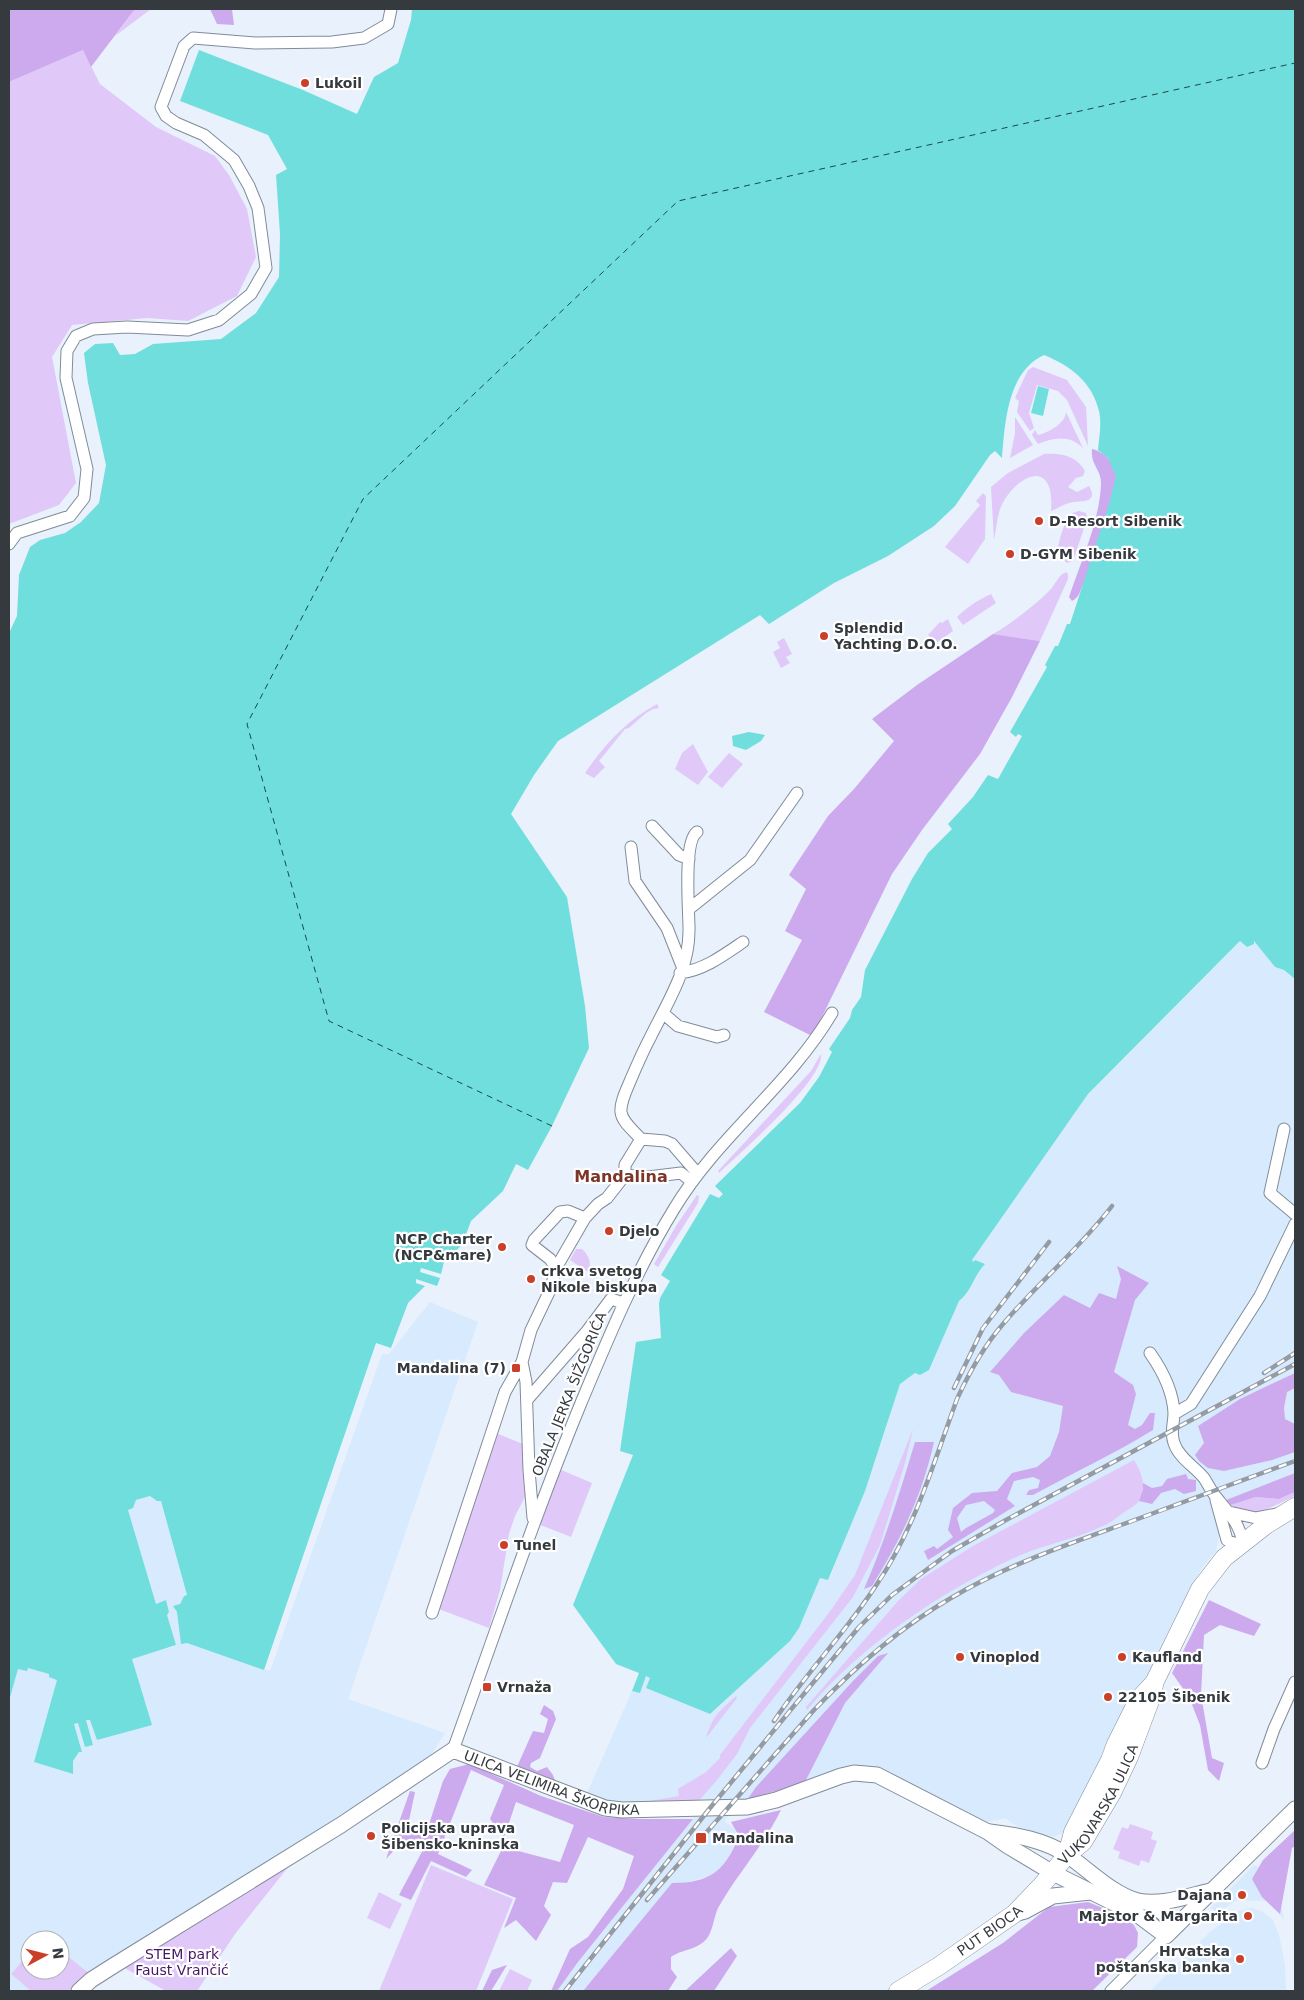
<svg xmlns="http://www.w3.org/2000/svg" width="1304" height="2000" viewBox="0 0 1304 2000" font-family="'DejaVu Sans',sans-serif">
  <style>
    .built { fill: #d8eafd }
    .green { fill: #e0c8f9 }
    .forest { fill: #cdaaee; fill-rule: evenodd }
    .water { fill: #70dedd }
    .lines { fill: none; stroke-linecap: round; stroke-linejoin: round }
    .ferry { stroke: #184a4a; stroke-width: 1; stroke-dasharray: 6 5; stroke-linecap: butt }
    .street-casing { stroke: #818c98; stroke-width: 13 }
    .secondary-casing { stroke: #818c98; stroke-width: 17 }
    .primary-casing { stroke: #818c98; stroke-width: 19 }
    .street { stroke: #fff; stroke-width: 11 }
    .secondary { stroke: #fff; stroke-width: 15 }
    .primary { stroke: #fff; stroke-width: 18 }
    .rail-casing { stroke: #949ba3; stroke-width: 4.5 }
    .rail { stroke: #fff; stroke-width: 2.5; stroke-dasharray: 8; stroke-linecap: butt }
    .poi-dot { fill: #ca3f28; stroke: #fff; stroke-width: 2 }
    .labels { text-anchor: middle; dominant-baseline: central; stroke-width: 4.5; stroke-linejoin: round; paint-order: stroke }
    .poi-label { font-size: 14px; font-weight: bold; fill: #353a3f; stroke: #fff; text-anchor: start }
    .street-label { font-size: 14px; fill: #353a3f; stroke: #fff }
    .park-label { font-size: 14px; fill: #451665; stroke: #fff }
    .quarter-label { font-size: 16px; font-weight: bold; fill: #7b3529; stroke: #fff }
  </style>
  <rect width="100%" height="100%" fill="#e8f1fc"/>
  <path class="built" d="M1254,940L1275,967L1284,970L1295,979V1473L1213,1505L1220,1532L1216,1551L1200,1571L1158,1658L1137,1691L1068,1826L1062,1833L1054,1837L1018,1827L1005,1818L984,1823L898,1777L874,1768L805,1782L742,1801L724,1821L734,1828L739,1836L726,1861L713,1875L684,1883H672L583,1991H557L578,1962L693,1819L696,1804L645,1807L585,1798L632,1691L640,1693L646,1676L650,1678L646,1688L710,1714L790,1641L820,1577L829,1580L882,1441L900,1383L915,1373L929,1370L959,1301L964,1297L979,1269L984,1264L975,1260L973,1262L971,1260L1088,1094L1241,941L1247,947Z
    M430,1302L478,1322L348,1699L445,1733L424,1766L90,1974L60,1950V1940H47L43,1937L41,1940H30V1952L11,1974L31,1991H9V1701L18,1669L28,1668L49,1674L58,1680L34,1762L72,1774L73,1761L79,1752L82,1751L74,1724L78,1723L85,1747L93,1744L86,1720L90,1719L132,1658L176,1646L167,1615L169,1612L166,1600L156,1604L128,1510L133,1508L136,1500L150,1496L157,1501L161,1500L187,1595L184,1596L175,1611L177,1612L181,1633L187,1643L270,1671L382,1354H389Z
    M1254,1865L1263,1869L1281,1905L1284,1919L1266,1901L1237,1900L1217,1913L1211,1908Z
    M1251,1908L1261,1911L1273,1920L1279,1935L1285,1965L1286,1991H1150L1211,1931L1239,1911Z"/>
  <path class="green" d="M135,9H151L115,36Z
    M83,50L100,84L156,127L215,156L229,175L247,209L256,257L237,296L188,321L147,318L72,325L52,357L76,483L59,505L9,524V82Z
    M1033,367L1067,380L1086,407L1088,446L1067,400L1058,391L1037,385L1029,413L1034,428L1030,431L1017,412L1019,401L1015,398L1028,370Z
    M1066,412L1083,448C1071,435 1054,437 1038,444L1032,435L1035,430L1038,435C1048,433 1066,423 1066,412Z
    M1015,417L1033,445L1010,458L1015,433Z
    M1044,454C1060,453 1076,455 1085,471L1083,476L1076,478L1068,487L1077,492L1089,486C1100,505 1078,500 1069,503C1062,505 1057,509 1051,511C1055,465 1026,468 1005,499C997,511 997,526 994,540L991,487L1008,473Z
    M983,493L986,496L985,539L968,564L945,547L980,505L976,501Z
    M1079,511L1086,513L1087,519L1073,561L1067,563L1058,555C1056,548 1065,518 1072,514C1073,512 1077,512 1079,511Z
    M1066,572L1068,574V579L1040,641L993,634C1012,623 1034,606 1050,590C1056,584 1058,575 1066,572Z
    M991,594L996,603L963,625L957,617C967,607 978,600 991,594Z
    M948,619L953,631L936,643L928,635L940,622L942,623Z
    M784,638L792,654L786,657L790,663L781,668L773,652L780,648L777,642Z
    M657,704L659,708L653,709L646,713L629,728L625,729L599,761L605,767L594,778L585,773C605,744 626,721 657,704Z
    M693,744L708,772L698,785L675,769L682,753Z
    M729,753L743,764L722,788L708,777Z
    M821,1054C824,1080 739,1154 719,1173L718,1171L811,1071Z
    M697,1195L699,1196L698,1203L658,1267L654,1264L676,1226Z
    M576,1249H582C589,1256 592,1262 588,1272L570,1260Z
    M913,1429L905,1463L880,1545L853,1597L750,1728L737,1754L717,1780L696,1804L644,1802L679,1796L678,1789L706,1772L720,1758V1755L831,1610L855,1575Z
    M496,1433L523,1444L526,1495L515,1516L509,1534L500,1590L489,1628L436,1608Z
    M1134,1460C1141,1471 1149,1491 1138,1502C1135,1506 1130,1508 1126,1511C1120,1515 1113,1521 1107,1524C1078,1539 1044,1544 1014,1558C939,1593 860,1646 807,1710L806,1707L898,1601L921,1579L973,1546Z
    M559,1469L592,1483L571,1537L538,1524Z
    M1295,1492V1496C1277,1504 1247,1524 1231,1505L1256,1497L1279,1499Z
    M736,1696L737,1698L706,1738C713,1715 719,1712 736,1696Z
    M1130,1824L1153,1832L1151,1839L1157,1841L1149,1863L1141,1860L1139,1866L1118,1858L1120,1852L1113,1849L1122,1827L1128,1829Z
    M293,1861L235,1934L197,1991H166L121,1966Z
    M431,1865L513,1899L476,1991H379Z
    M379,1892L402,1904L390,1929L367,1918Z
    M60,1950L90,1974L72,1991H31L11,1974L30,1952V1970H60Z
    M510,1969L532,1980L527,1991H499Z"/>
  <path class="forest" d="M9,9H135L91,67L83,50L9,82Z
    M210,9H232L234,25L217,24Z
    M1092,449C1104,451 1116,464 1116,476C1117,485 1084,588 1078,596C1076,598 1074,600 1072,601L1069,597C1081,561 1099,523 1101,485C1102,470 1090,465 1092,449Z
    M993,634L1040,641L1011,699L980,754L922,830L892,874L818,1025L810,1035L764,1012L802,940L785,931L806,889L789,875L828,816L854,789L894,741L872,719L917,685Z
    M1117,1266L1149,1283L1135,1300L1114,1372L1133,1385L1136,1394L1128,1425L1135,1429L1142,1425L1150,1413H1155L1153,1430C1114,1454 1073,1473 1033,1495H1026L1029,1490L1038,1488L1040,1480L1033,1477L1014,1481L1007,1499L1015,1506L928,1560L924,1551L934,1546L937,1549L953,1537L948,1530L953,1508L972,1493L997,1491L1012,1473L1037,1467L1050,1456L1059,1432L1063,1406L1011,1392L999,1375L990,1372L1024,1333L1064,1295L1090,1308L1099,1293L1116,1299L1121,1279ZM984,1501L995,1510L993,1513L966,1528L961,1532L957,1518L966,1505Z
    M1295,1373V1388L1287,1392L1284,1408L1285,1419L1295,1424V1452L1272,1460L1224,1471L1208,1468L1199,1461L1195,1455L1204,1443L1198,1426L1240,1399Z
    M915,1442H934C922,1496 901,1539 872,1586L864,1589C885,1541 900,1492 915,1442Z
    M1295,1473V1492L1279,1499L1256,1497L1231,1505L1226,1500Z
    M1186,1474L1188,1479L1196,1480V1491L1184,1494L1175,1489L1161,1493L1152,1504L1139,1501L1143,1490V1483L1152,1488L1162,1486L1167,1479Z
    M1209,1600L1261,1624L1254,1636L1220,1625L1204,1635L1201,1695L1212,1758L1224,1763L1219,1781L1208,1770L1200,1725L1189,1697L1172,1673Z
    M888,1653L845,1703L805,1782L747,1800L756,1787L853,1681L878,1656Z
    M544,1705L553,1711L556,1719L540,1758L531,1763L530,1767L537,1771L547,1767L553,1775L557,1786L516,1769L533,1731L544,1733L548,1719L540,1714Z
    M469,1764L541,1796L604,1817L637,1819H693L578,1962L557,1991H551L570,1949L588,1937L623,1889L634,1856L588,1837L567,1883L553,1882L544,1906L551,1915L536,1941L516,1920L504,1928L516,1898L484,1885L503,1847L560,1862L574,1825L516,1802L504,1838L490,1819L504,1785L471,1770L438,1854L472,1870L466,1877L431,1861L411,1900L399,1895L424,1848L402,1842L386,1859L410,1791L415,1792L407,1830L425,1837L443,1781L450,1769Z
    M781,1810C764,1845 737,1874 718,1908C714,1917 713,1929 708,1937C699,1950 682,1949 671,1957V1969L677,1977L668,1991H583L672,1883C710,1883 725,1871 739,1836L731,1822Z
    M1295,1830V1846L1292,1848L1280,1914L1262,1897L1252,1879L1263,1860Z
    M1088,1902L1115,1913L1134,1925L1138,1933L1137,1947L1092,1991H926L1003,1943L1049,1907Z
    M731,1948L737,1956L714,1991H685Z
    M507,1965L491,1991H482L492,1970Z"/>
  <path class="water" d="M412,9H1295V979L1284,970L1275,967L1254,941V944L1247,947L1240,941L1088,1094L972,1260L973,1262L975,1260L985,1264C974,1275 971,1292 959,1301L929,1370L920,1375L915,1373L900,1384L865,1491L828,1580L820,1578L799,1628L790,1641L710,1714L646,1688L650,1678L646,1676L640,1693L632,1691L639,1673L616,1664L573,1605L633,1455L620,1451L636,1342L661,1338L659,1304L660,1298L670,1281L661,1275L710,1194L719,1198L723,1194L715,1186L800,1103L819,1077L832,1052L829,1049L850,1018L852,1010L861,997L865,970L912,879L928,853L952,829L948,824L973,797L988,775L998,779L1022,736L1018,734L1016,737L1010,732L1047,667L1045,665L1055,646H1058L1067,624H1070L1109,504L1116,476L1108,458L1098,450C1099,438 1102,423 1099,411C1092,382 1071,366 1044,355C1007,372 1005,423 1002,458L995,451L990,455L955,506L934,526L888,556L834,583L769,624L760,615L558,741L534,775L511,814L567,897L585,1006L589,1048L552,1126L528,1170L516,1164L503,1191L471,1221L462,1245L444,1262L441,1274L421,1268L420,1272L440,1278L437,1286L416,1279V1283L425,1286L408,1303L391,1348L376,1343L264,1670L187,1643L181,1644L177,1612L173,1606L180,1604L184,1596L187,1595L161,1501H157L150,1496L136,1500L133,1508L128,1510L156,1604L166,1600L169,1612L167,1615L176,1645L132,1659L152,1725L97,1740L90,1720H86L93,1745L85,1747L78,1723L74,1724L82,1752H79L73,1761V1774L34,1762L57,1680L49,1677V1674L28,1668L27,1671L18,1669L9,1701V633L17,616L19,575L30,547L40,540L65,533L81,522L99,503L106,465L88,383L84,353L95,344L113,343L120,355L135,354L153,344L221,339L256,313L279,277L280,234L276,175L287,169L268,135L180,101L199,50L303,90L357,114L374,77L398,63L411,20Z
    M1038,386L1049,389L1043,416L1031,413Z
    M749,732L765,735L761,741L746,750L733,746L732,736Z"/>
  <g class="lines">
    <path class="ferry" d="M552,1126L329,1021L247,724L363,499L678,201L1295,63"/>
    <defs>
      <path id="street" d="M9,544L17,533L70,516L84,498L87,469L66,378L67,351L76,336L93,329L127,327L188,330L219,320L251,294L266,268L258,208L249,186L234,160L204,135L176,123L166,116L161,107L184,46L193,38L255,43L332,42L364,38L388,24L391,9
        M652,826L679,855L689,859
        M697,832C683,842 689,910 689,928C690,969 667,1003 650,1038C643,1051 637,1065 631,1079C627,1089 620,1102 621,1112C622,1122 634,1131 641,1139L665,1141L672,1144L698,1174
        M631,847L635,881L667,928L682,966
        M689,909L750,860L797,793
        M680,973C704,970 724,955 743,942
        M664,1014L678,1026L717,1037L724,1035
        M1284,1129L1270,1193L1295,1214
        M625,1175L648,1177L681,1173L691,1181
        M556,1268L585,1218L598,1204L607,1198L625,1175V1165L641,1139
        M1150,1353C1162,1370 1173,1391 1174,1413C1174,1423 1170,1433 1174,1443C1179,1458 1194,1466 1204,1478C1208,1484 1211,1491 1216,1497C1228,1512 1240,1524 1243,1543
        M527,1400L587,1331L611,1299L623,1303
        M1174,1414L1191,1404L1260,1296L1295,1224
        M1216,1500L1227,1540L1239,1546
        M1229,1512L1256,1518L1277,1514
        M533,1518L529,1470L526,1382L522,1362L531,1330L551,1288L556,1268L550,1259L532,1245L534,1240L560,1212L568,1211L585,1218
        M432,1613L505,1392L522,1362
        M453,1750C495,1634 534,1517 581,1403C609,1336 636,1271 674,1209C717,1137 789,1086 832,1013
        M1262,1763L1274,1729L1295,1682
        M1111,1991L1166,1936"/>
      <g id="secondary">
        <path d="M990,1832C1016,1835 1045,1840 1067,1855C1088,1869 1113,1895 1138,1901C1161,1906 1188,1896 1210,1891"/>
        <path d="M1151,1903L1168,1917L1171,1931"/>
        <path d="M1014,1914L1025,1911L1053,1896L1090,1892"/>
        <path id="s1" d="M79,1991L91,1980L113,1966L341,1825L453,1750L605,1808L622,1810L747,1807L776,1800L841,1776L854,1773L877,1775L988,1832L1008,1846L1053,1873L1138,1915L1166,1936L1295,1809"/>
      </g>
      <g id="primary">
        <path d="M1067,1855L1073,1832L1110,1760L1116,1744L1138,1700L1154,1683"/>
        <path id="s2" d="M898,1991L939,1966L1014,1914L1041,1886L1067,1855L1083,1842L1112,1793L1129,1757L1150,1701L1155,1681L1200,1589L1224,1558L1266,1525L1295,1507"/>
      </g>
    </defs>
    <use href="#street" class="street-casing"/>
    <use href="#secondary" class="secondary-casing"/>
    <use href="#primary" class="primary-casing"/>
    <use href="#street" class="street"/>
    <use href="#secondary" class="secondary"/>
    <use href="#primary" class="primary"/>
    <defs>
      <path id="rail" d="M1264,1373L1295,1353
        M954,1388L983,1328L1049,1242
        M774,1721C806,1673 846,1632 877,1584C915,1528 934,1462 957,1399C969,1373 984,1346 1003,1324C1038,1283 1079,1249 1112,1206
        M647,1900L814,1710C855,1667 899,1628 951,1598C1005,1566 1063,1546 1121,1525C1179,1504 1237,1482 1295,1461
        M565,1991L710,1808L859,1627L892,1595L952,1551L1006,1520L1295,1364"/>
    </defs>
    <use href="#rail" class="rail-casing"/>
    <use href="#rail" class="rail"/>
  </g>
  <g class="poi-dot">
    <circle cx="305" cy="83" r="5"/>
    <circle cx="1039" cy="521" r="5"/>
    <circle cx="1010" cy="554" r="5"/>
    <circle cx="824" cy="636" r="5"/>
    <circle cx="609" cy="1231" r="5"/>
    <circle cx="502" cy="1247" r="5"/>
    <circle cx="531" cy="1279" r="5"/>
    <rect x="511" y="1363" width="10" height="10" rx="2.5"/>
    <circle cx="504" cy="1545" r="5"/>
    <circle cx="960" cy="1657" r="5"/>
    <circle cx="1122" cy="1657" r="5"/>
    <rect x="482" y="1682" width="10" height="10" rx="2.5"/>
    <circle cx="1108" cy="1697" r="5"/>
    <circle cx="371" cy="1836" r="5"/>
    <rect x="695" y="1832" width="12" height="12" rx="2.5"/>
    <circle cx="1242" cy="1895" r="5"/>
    <circle cx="1248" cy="1916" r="5"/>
    <circle cx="1240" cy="1959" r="5"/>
  </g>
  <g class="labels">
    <g class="poi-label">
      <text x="315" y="83">Lukoil</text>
      <text x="1049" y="521">D-Resort Sibenik</text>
      <text x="1020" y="554">D-GYM Sibenik</text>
      <text x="834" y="628">Splendid<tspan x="834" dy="16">Yachting D.O.O.</tspan></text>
      <text x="619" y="1231">Djelo</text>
      <text x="492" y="1239" text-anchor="end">NCP Charter<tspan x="492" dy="16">(NCP&amp;mare)</tspan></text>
      <text x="541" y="1271">crkva svetog<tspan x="541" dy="16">Nikole biskupa</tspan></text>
      <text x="506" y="1368" text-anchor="end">Mandalina (7)</text>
      <text x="514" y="1545">Tunel</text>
      <text x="970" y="1657">Vinoplod</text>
      <text x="1132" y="1657">Kaufland</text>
      <text x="497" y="1687">Vrnaža</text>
      <text x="1118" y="1697">22105 Šibenik</text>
      <text x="381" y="1828">Policijska uprava<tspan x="381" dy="16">Šibensko-kninska</tspan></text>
      <text x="712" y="1838">Mandalina</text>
      <text x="1232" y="1895" text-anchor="end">Dajana</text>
      <text x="1238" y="1916" text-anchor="end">Majstor &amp; Margarita</text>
      <text x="1230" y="1951" text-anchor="end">Hrvatska<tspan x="1230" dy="16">poštanska banka</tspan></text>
    </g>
    <g class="street-label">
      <text transform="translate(569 1394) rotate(-68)">OBALA JERKA ŠIŽGORIĆA</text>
      <text stroke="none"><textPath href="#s1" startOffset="550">ULICA VELIMIRA ŠKORPIKA</textPath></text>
      <text stroke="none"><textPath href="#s2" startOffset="279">VUKOVARSKA ULICA</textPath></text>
      <text stroke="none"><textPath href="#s2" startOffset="110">PUT BIOCA</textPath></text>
    </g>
    <g class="park-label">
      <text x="182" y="1954">STEM park<tspan x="182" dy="16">Faust Vrančić</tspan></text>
    </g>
    <g class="quarter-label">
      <text x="621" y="1176">Mandalina</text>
    </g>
  </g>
  <rect width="1304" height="2000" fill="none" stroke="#353a3f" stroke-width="20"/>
  <g transform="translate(45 1955) rotate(83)"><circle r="24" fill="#ffffff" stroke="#aeb0b2"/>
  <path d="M0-4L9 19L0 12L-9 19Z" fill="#ca3f28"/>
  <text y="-8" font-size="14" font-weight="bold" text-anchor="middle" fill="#353a3f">N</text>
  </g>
</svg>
